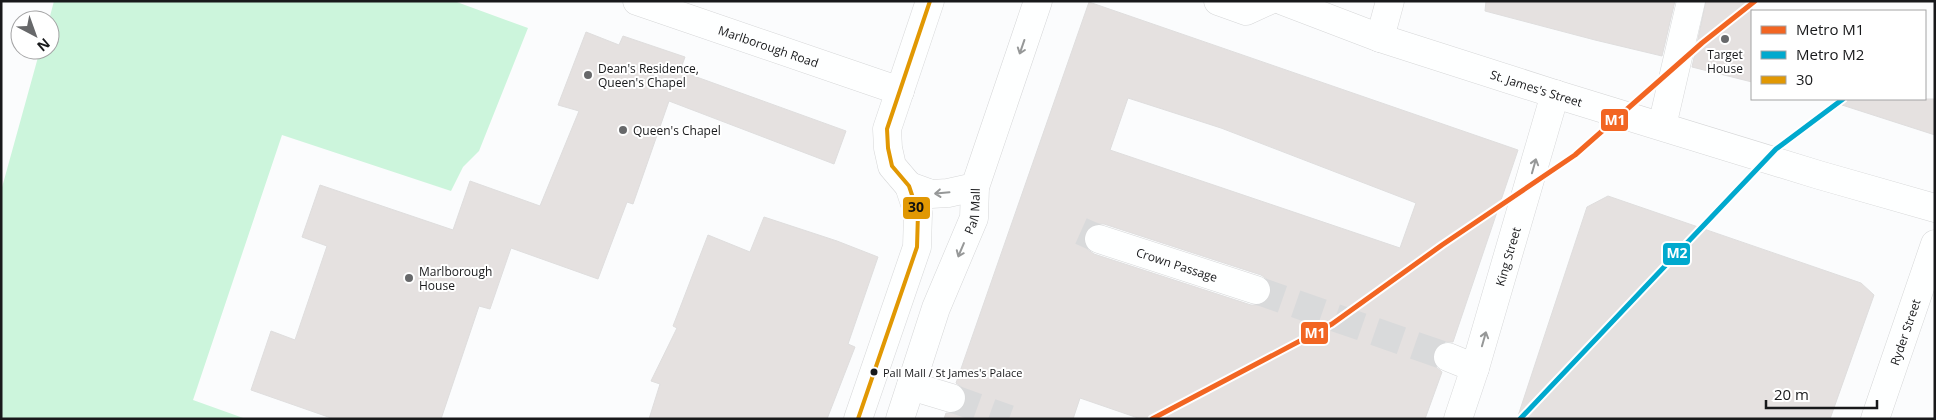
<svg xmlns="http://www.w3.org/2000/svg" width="1936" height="420" viewBox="0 0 1936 420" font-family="'Open Sans',sans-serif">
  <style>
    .green { fill: #ccf5dc }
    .building { fill: #e5e1e0; stroke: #dfdede; fill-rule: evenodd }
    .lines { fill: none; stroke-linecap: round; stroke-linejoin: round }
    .minor-tunnel { stroke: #d9dadb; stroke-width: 28; stroke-dasharray: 28 14; stroke-linecap: butt }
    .minor-casing { stroke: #d6d7d8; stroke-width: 29 }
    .major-casing { stroke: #d6d7d8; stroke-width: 29 }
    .minor { stroke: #feffff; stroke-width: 28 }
    .major { stroke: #feffff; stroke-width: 28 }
    .bus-1-casing { stroke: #fff; stroke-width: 8 }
    .bus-1 { stroke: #e19803; stroke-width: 4 }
    .metro-1-casing { stroke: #fff; stroke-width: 9 }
    .metro-2-casing { stroke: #fff; stroke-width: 9 }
    .metro-1 { stroke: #f26522; stroke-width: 5 }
    .metro-2 { stroke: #00a9ce; stroke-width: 5 }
    .oneway { stroke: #969898 }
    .poi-dot { fill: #67686a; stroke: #fff; stroke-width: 2 }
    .bus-dot { fill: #18191b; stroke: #fff; stroke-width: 2 }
    .labels { text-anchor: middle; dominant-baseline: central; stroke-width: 4; stroke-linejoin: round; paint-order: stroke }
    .bus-label { font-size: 11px; fill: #18191b; stroke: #fff; text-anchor: start }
    .street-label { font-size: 12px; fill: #18191b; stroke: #fff }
    .poi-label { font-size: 12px; fill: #18191b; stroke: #fff; text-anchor: start }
    .line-badge { stroke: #fff; stroke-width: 2 }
    .badge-label { font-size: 14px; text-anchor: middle; font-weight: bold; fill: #fff }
    .pale-badge-label { font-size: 14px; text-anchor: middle; font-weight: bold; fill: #111 }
  </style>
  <rect width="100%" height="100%" fill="#fbfcfd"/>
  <path class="green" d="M54,1H454L528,28L479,151L463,167L451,191L282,135L193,400L246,419H1V191L40,50H50L49,20Z"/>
  <path class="building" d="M1486,1H1675L1662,56L1595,40L1485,11Z
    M1706,1H1752V82L1692,67Z
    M1089,2L1518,150L1453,342H1445L1439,344L1433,352V359L1435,366L1442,372L1425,419H1141L1080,398L1073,419H944L946,413H955L961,410L966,403V394L963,388L956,383ZM1128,98L1221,128L1416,203L1400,248L1110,150ZM1096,224H1104L1261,275L1267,279L1271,286V295L1267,301L1260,305H1251L1094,254L1087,249L1084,243V235L1088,228Z
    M586,32L619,45L623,36L685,57L680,71L846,131L834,164L669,101L633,204L627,202L598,279L511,248L490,309L479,306L441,419H334L251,390L271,331L295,340L327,246L302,237L320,185L453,230L470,181L540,206L579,111L558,105Z
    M1843,99H1935V135L1842,105Z
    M1608,196L1861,283L1874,295L1830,419H1517L1587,207Z
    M764,217L837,241L878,257L848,344L855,347L827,419H649L660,384L651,381L677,328L673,326L708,235L750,252Z"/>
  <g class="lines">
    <path class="minor-tunnel" d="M1081,231L1099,239
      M1256,290L1448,357
      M951,398L1009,419"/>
    <defs>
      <g id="minor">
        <path id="s1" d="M637,1L900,91"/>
        <path d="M1380,38L1390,1"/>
        <path d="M1662,126L1691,1"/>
        <path id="s2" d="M1099,239L1256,290"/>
        <path d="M1448,357L1475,368"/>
        <path d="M911,386L951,398"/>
        <path id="s3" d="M1458,419L1475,368L1555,94"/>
        <path id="s4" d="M1875,419L1935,244"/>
      </g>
      <g id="major">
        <path d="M1218,1L1246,11L1268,1"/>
        <path id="s5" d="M1283,1L1380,38L1555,94L1819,175L1935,208"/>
        <path d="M909,186L931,194L948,193L975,187"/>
        <path d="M858,419L917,247L918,213L909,186L892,166L888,148L887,129L930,1"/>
        <path id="s6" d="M900,419L936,308L974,218L975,187L1038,1"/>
      </g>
    </defs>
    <use href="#minor" class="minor-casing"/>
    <use href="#major" class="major-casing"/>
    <use href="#minor" class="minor"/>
    <use href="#major" class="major"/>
    <defs>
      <path id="bus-1" d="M858,419L917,247L918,213L909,186L892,166L888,148L887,129L930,1"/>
    </defs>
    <use href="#bus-1" class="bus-1-casing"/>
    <use href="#bus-1" class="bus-1"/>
    <defs>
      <path id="metro-1" d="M1152,419L1332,324L1442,245L1575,155L1702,43L1755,1"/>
      <path id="metro-2" d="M1520,419L1776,149L1843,99"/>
    </defs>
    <use href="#metro-1" class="metro-1-casing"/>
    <use href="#metro-2" class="metro-2-casing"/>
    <use href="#metro-1" class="metro-1"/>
    <use href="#metro-2" class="metro-2"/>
  </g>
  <defs><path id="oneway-shaft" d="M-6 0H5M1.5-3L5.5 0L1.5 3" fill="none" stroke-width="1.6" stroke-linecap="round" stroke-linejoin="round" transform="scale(1.25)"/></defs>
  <g class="oneway">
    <use href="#oneway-shaft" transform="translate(1022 47) rotate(109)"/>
    <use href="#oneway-shaft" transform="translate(1534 166) rotate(-74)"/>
    <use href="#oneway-shaft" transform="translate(942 193) rotate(175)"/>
    <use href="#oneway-shaft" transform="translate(961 250) rotate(113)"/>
    <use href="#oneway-shaft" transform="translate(1484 339) rotate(-74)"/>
  </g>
  <g class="poi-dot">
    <circle cx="1725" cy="39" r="5"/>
    <circle cx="588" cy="75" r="5"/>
    <circle cx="623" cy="130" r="5"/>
    <circle cx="409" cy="278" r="5"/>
  </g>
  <circle class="bus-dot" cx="874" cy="372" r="4.5"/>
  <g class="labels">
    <g class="bus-label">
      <text x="883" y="372">Pall Mall / St James's Palace</text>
    </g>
    <g class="street-label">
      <text stroke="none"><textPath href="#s1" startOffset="139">Marlborough Road</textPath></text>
      <text stroke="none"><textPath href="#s5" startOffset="268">St. James's Street</textPath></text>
      <text stroke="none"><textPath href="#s6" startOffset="221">Pall Mall</textPath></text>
      <text stroke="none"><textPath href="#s3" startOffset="170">King Street</textPath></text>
      <text stroke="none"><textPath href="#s2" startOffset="82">Crown Passage</textPath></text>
      <text stroke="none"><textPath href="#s4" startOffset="92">Ryder Street</textPath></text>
    </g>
    <g class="poi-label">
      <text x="1725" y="54" text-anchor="middle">Target<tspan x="1725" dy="14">House</tspan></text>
      <text x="598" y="68">Dean's Residence,<tspan x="598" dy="14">Queen's Chapel</tspan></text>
      <text x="633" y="130">Queen's Chapel</text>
      <text x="419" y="271">Marlborough<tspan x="419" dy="14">House</tspan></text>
    </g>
  </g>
  <g class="line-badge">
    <rect x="1600" y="108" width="29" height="24" rx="5" fill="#f26522"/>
    <rect x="902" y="196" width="29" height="24" rx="5" fill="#e19803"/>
    <rect x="1662" y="242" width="29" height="24" rx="5" fill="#00a9ce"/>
    <rect x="1300" y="321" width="29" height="24" rx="5" fill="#f26522"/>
  </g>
  <g class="badge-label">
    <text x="1615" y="125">M1</text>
    <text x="1677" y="258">M2</text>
    <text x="1315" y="338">M1</text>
  </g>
  <g class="pale-badge-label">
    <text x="916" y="212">30</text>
  </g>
  <rect width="1936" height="420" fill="none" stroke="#18191b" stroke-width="5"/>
  <rect x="1751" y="10" width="175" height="90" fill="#ffffff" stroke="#a3a3a4"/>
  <rect x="1761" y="26" width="25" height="8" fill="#f26522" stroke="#a3a3a4"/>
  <text x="1796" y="35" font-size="15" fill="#18191b">Metro M1</text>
  <rect x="1761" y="51" width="25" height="8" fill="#00a9ce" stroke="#a3a3a4"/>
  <text x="1796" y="60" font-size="15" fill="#18191b">Metro M2</text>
  <rect x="1761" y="76" width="25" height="8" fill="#e19803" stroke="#a3a3a4"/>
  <text x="1796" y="85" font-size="15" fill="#18191b">30</text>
  <g transform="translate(35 35) rotate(139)"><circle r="24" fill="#ffffff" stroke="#a3a3a4"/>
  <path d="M0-4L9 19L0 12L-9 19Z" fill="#67686a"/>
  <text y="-8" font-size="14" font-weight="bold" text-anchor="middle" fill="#18191b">N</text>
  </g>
  <path d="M1766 400v8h111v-8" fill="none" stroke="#18191b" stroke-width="2.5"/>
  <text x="1774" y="400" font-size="15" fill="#18191b" stroke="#ffffff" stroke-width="4" paint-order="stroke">20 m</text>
</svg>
